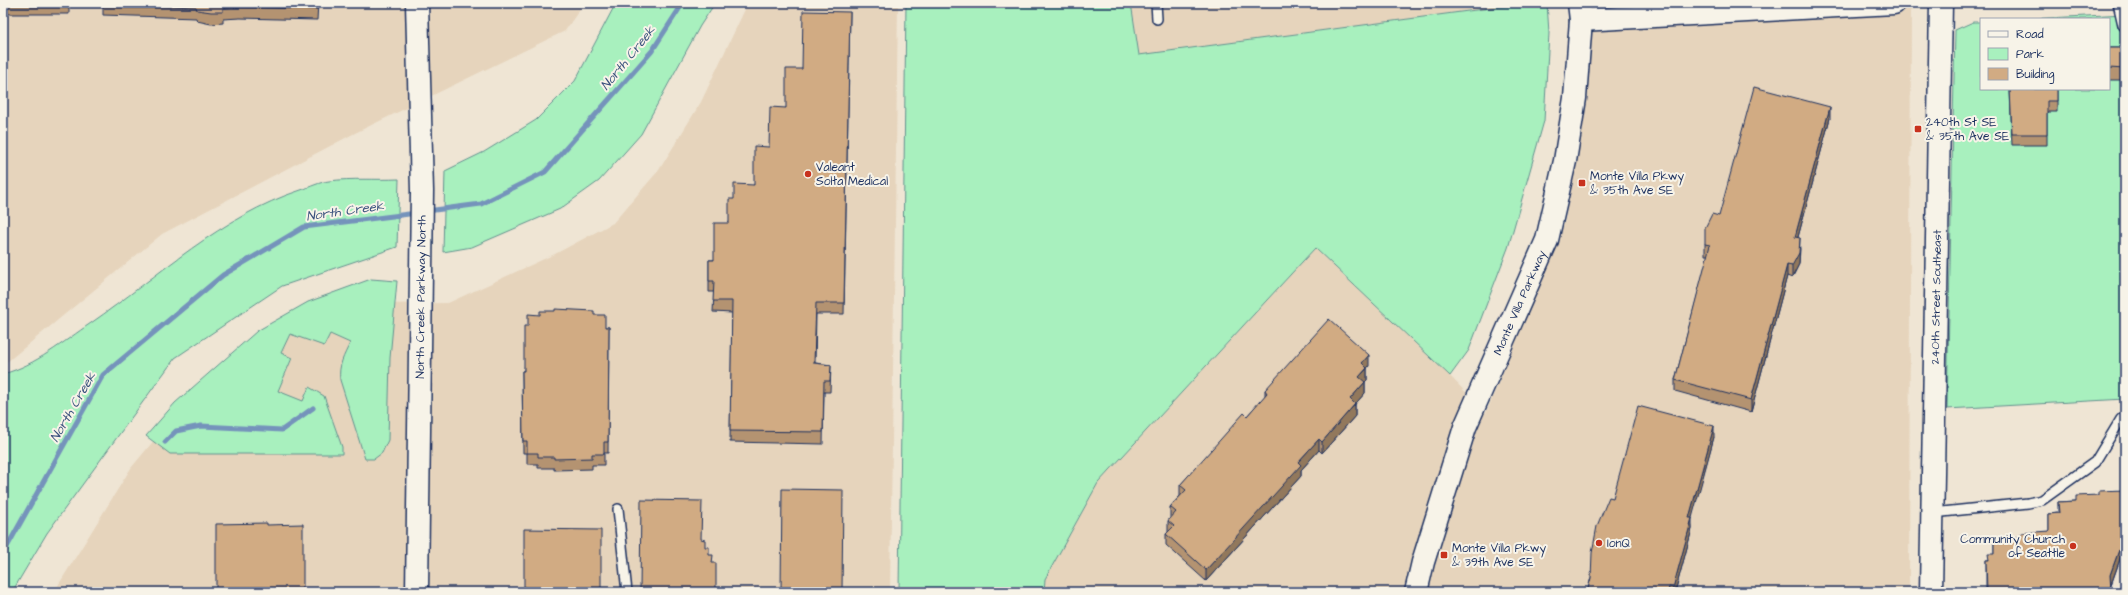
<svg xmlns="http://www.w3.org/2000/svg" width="2128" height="595" viewBox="0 0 2128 595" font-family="'Architects Daughter',sans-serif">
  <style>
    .built { fill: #e6d4bc }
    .green { fill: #a8f0be; stroke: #62908e }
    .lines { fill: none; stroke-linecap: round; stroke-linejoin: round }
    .stream { stroke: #7493bb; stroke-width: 5 }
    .lane-casing { stroke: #1b2f5e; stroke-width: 12 }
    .secondary-casing { stroke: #1b2f5e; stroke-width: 25 }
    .lane { stroke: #f7f3e8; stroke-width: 9 }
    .secondary { stroke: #f7f3e8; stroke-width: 22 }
    .wall { fill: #b49371; stroke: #1b2f5e }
    .shaded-wall { fill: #92785c; stroke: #1b2f5e }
    .building { fill: #d1ab83; stroke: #1b2f5e }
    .poi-dot { fill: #c8321e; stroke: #f7f3e8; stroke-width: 1.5 }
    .labels { text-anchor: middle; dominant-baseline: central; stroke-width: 4; stroke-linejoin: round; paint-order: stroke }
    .poi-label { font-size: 12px; fill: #1b2f5e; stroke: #f7f3e8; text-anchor: start }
    .street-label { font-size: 12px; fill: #1b2f5e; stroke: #f7f3e8 }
    .water-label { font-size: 13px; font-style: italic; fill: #39507d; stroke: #f7f3e8 }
  </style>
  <rect width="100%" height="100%" fill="#efe5d4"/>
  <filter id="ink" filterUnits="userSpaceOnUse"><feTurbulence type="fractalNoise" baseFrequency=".025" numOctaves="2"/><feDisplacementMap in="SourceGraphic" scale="8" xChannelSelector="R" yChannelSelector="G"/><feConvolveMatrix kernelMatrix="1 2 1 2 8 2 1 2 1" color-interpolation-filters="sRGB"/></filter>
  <g filter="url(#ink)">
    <path class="built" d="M3,3H584L565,31L355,133L162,234L7,362L3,363Z
      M748,3H898L890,592H54L131,468L161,432L271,333L372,304L448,303L555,254L613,223L659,170L701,102Z
      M1131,3H1528L1139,55Z
      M1682,3H1911L1909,592H1044L1045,579L1098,483L1315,248L1450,376L1486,413L1565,221L1590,30L1681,26Z"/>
    <path class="green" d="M616,3H715L700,26L641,134L599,181L560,209L472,247L443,252L445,171L484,152L536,120L575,81Z
      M906,3H1131L1139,55L1528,3H1547L1549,33L1544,121L1508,248L1469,350L1450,376L1315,248L1098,483L1045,579L1044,592H899Z
      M2125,14V399L1947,409L1955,30L1973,22H1981V89H2109V19H2028Z
      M399,179L397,247L282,286L175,358L47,533L12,592H3V374C36,365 63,342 91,323C159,276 221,216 301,190C310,187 320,182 329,181C352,178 376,180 399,179Z
      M371,279L397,281L390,358L388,440L382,453L374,459H365L340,380C338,365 344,356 350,343L330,334L324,346L290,334L281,353L292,358L278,391L303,401L309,387L324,396L342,447V454H170L146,436L175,403L257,331L308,302Z"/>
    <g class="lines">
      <path class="stream" d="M427,211L481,204L545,172L652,51L683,3
        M165,442L176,431L201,426L282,430L313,408
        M3,554L103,375L223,275L304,227L417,213"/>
      <defs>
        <path id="lane" d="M1156,3L1157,19
          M2118,3L2123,25L2125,27
          M618,509L627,592
          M1933,513L2028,503L2042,500L2095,462L2121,419H2125"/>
        <g id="secondary">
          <path d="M1581,20L1894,3"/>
          <path id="s1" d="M417,592L422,191L417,3"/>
          <path id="s2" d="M1416,592L1423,562L1465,427L1547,240L1565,161L1575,98L1581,20L1579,3"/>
          <path id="s3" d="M1931,592L1941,3"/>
        </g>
      </defs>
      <use href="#lane" class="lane-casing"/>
      <use href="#secondary" class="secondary-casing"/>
      <use href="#lane" class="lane"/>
      <use href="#secondary" class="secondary"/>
    </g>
    <path class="wall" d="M3,3H69V14H3Z
      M103,3H318L317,20L240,18L223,19V23L211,24L197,21L196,18L103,15Z
      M850,12L844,314H816L815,363L831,365L830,392H824L823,444L730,442L732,313L713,312L714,292H709V260H714L729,223L734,199L754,185L802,69Z
      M2109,48H2125V80H2109Z
      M2010,89H2057V112H2047V145H2012Z
      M1830,118L1798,237L1800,249L1799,264L1792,278L1787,276L1751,412L1675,391V380L1708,255H1705V244L1719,216Z
      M594,315L605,327H609L608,453H604V465H592V469L554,470V468H538V464H527V453H523L522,371H524L528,326Z
      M1369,366L1367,368V380L1365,382V393L1355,404V416L1322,453L1319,450L1301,470V476L1206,581L1166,545V534L1168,532V521L1170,518V507L1180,496V485L1247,416L1265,396V390Z
      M1714,437L1691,518L1692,529L1675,592H1587L1613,498Z
      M2125,490V548H2124L2111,585V592H1986V560H1988L1994,554V538L2021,537L2049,531V514L2058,513V502L2076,501L2099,495Z"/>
    <path class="shaded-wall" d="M1830,107V118L1795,248V237Z
      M1800,238L1799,264L1792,278V266Z
      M1787,265V276L1751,412V400Z
      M1369,355V366L1362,374V363Z
      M1367,368V380L1359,388V377Z
      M1365,382V393L1350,410V399Z
      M1355,404V416L1322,453V442Z
      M1714,426V437L1689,529V518Z
      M1319,439V450L1301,470V476L1206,581V570L1298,462Z
      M1692,518V529L1675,592H1673V588Z
      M2124,536V548L2110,587V575Z"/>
    <path class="building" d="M103,3H317V9L240,7L223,8V12H211L197,10L196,7L103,4Z
      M803,11L850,12L844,303H816L814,363L831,365L830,381H824L823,432L730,431L732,301H713L714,281H709V260H714V223H729V199H734V184L754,185V146L769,147L770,107L786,108V69H802Z
      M2109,48H2125V69L2109,68Z
      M1754,87L1830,107L1795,237L1800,238L1799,253L1792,266L1787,265L1751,400L1675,380L1710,245L1705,244V228L1712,214L1719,216Z
      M2010,89H2057V101H2047V134H2012Z
      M555,309L594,311V315H605V327H609L608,442H604V454H592V458L554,459V457H538V453H527V441H523L522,371H524V326H528V314L540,315V311H555Z
      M1329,319L1369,355L1362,363L1367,368L1359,377L1365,382L1350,399L1355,404L1322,442L1319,439L1298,462L1301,465L1206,570L1166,534L1174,526L1168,521L1176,512L1170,507L1186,490L1180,485L1244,413L1247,416L1267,393L1265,390Z
      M1638,406L1714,426L1689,518H1692L1673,588L1669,587L1668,592H1587L1591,578L1592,553L1597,526L1609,497L1613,498Z
      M782,489L843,490L842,592H781Z
      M2125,490V536H2124L2110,575L2111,592H1987L1986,560H1989L1988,554H1994V538L2021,537V533L2049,531V514L2059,513L2058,502L2076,501V496L2099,495V491Z
      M641,500L702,501L701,539L705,540V547H709V555H713L712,563H716V592H640Z
      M267,523V525L303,524V592H216V524Z
      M524,529L601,530V592H524Z"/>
  </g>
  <g class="poi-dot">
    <rect x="1914" y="125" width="8" height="8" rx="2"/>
    <circle cx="808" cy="174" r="4"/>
    <rect x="1578" y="179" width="8" height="8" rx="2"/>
    <circle cx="1599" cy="543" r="4"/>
    <circle cx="2073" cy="546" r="4"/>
    <rect x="1440" y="551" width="8" height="8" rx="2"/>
  </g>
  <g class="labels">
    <g class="poi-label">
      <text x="1926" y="122">240th St SE<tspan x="1926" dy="14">&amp; 35th Ave SE</tspan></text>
      <text x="816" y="167">Valeant<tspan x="816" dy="14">Solta Medical</tspan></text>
      <text x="1590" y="176">Monte Villa Pkwy<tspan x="1590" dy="14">&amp; 35th Ave SE</tspan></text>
      <text x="2065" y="539" text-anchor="end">Community Church<tspan x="2065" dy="14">of Seattle</tspan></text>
      <text x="1607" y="543">IonQ</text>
      <text x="1452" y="548">Monte Villa Pkwy<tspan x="1452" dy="14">&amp; 39th Ave SE</tspan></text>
    </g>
    <g class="street-label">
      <text stroke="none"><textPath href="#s1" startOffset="295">North Creek Parkway North</textPath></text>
      <text stroke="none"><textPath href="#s3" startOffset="295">240th Street Southeast</textPath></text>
      <text stroke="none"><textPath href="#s2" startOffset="308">Monte Villa Parkway</textPath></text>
    </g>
    <g class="water-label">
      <text transform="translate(628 58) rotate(-51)">North Creek</text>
      <text transform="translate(345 211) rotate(-8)">North Creek</text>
      <text transform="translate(73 407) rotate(-60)">North Creek</text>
    </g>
  </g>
  <rect width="2128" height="595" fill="none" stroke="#f7f3e8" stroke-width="16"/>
  <rect x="8" y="8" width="2112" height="579" fill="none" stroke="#1b2f5e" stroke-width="1.5" filter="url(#ink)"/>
  <rect x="1980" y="18" width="130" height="72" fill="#f7f3e8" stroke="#9fa5b1"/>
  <rect x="1988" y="31" width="20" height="6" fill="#f7f3e8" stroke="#9fa5b1"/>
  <text x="2016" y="38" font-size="12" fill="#1b2f5e">Road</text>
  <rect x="1988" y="48" width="20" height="12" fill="#a8f0be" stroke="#9fa5b1"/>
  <text x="2016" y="58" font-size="12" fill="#1b2f5e">Park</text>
  <rect x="1988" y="68" width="20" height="12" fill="#d1ab83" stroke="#9fa5b1"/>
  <text x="2016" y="78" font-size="12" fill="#1b2f5e">Building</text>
</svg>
